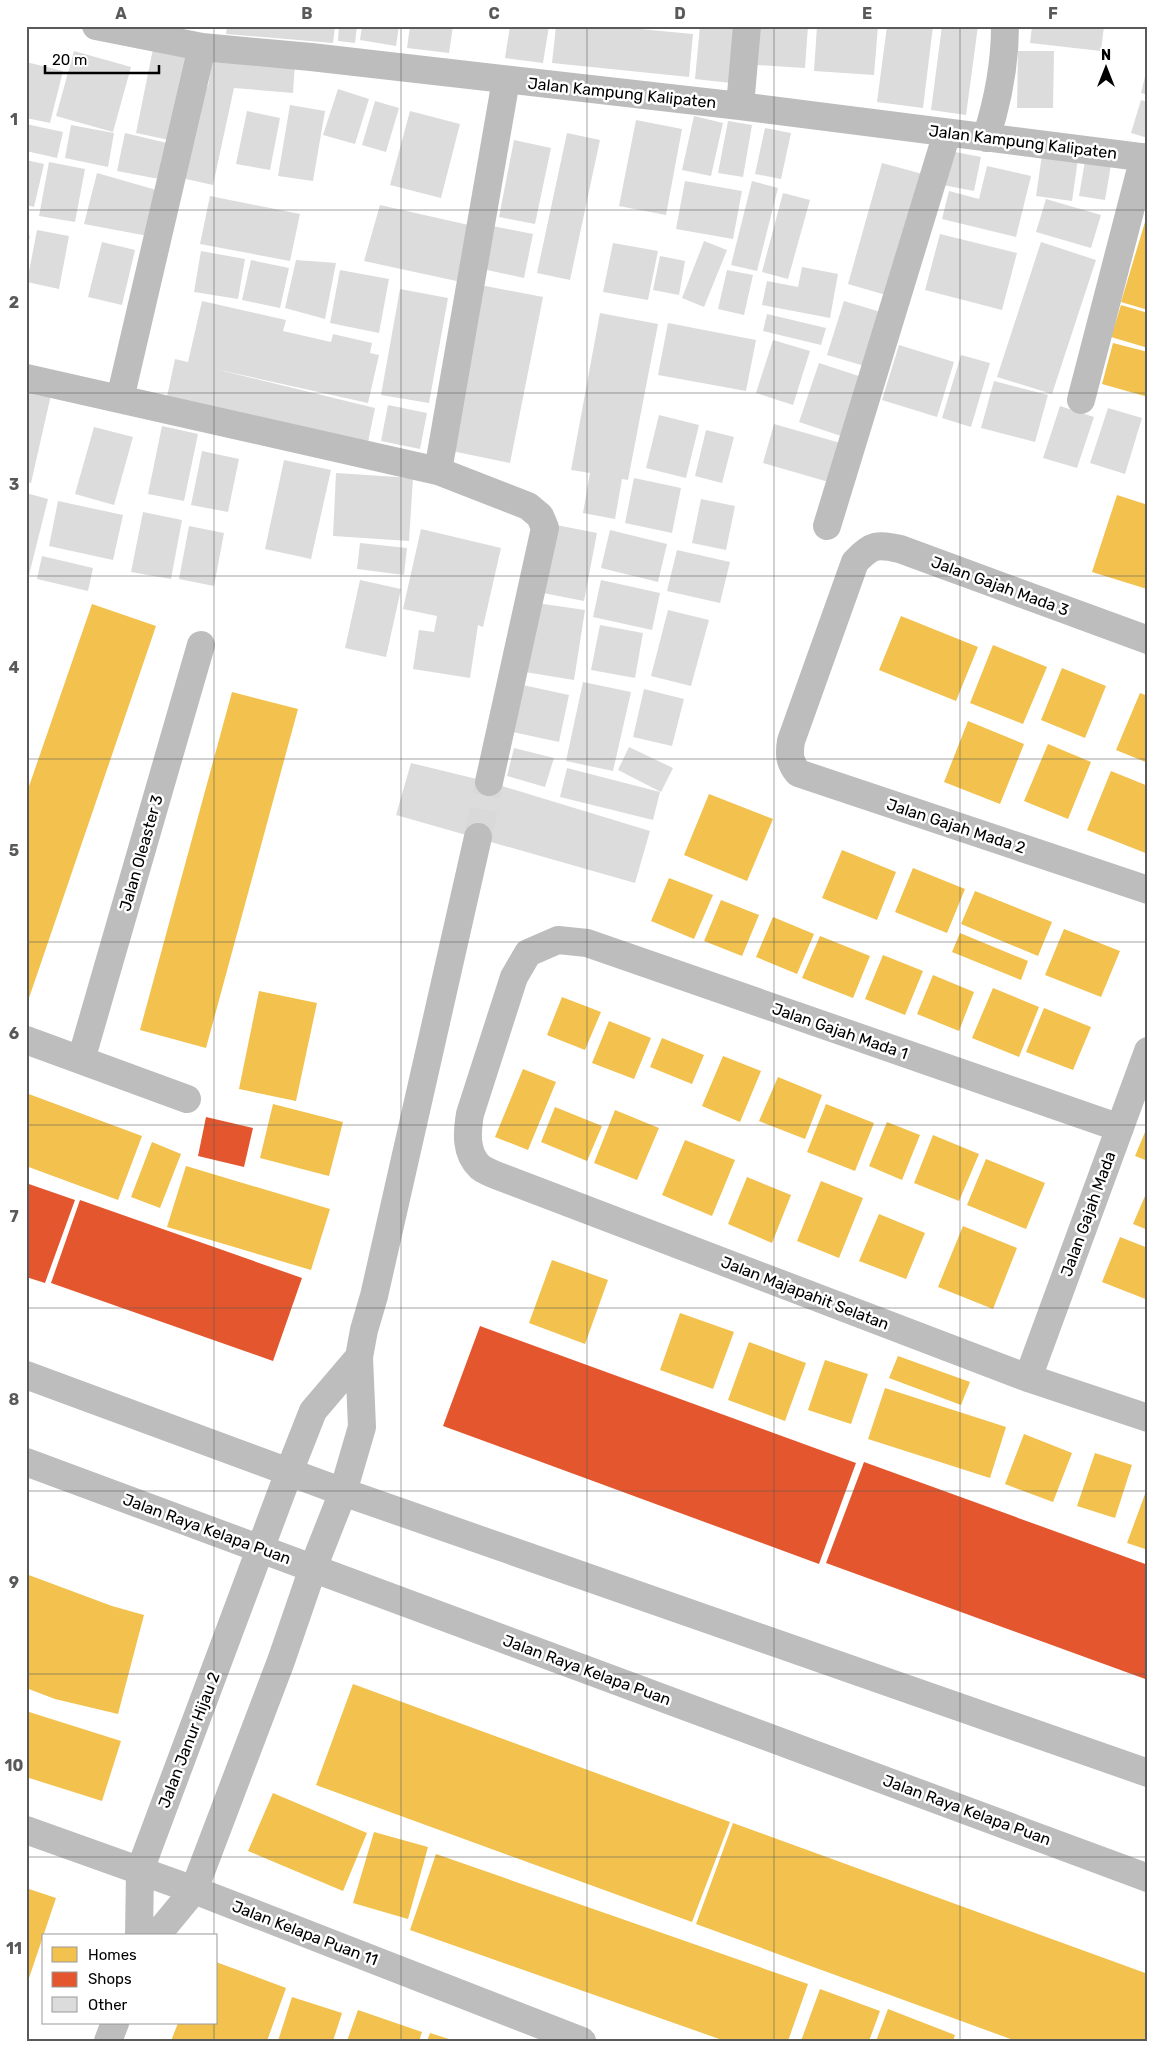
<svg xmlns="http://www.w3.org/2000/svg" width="1174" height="2067" viewBox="0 0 1174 2067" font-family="Rubik,sans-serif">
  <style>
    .homes { fill: #f2c14e }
    .shops { fill: #e4572e }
    .building { fill: #dcdcdc }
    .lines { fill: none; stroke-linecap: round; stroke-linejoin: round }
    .minor-tunnel { stroke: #d9d9d9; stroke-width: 28; stroke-dasharray: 28 14; stroke-linecap: butt }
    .minor { stroke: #bdbdbd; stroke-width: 28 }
    .grid { fill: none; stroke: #595959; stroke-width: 1; stroke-opacity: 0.55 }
    .labels { text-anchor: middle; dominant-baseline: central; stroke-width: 5; stroke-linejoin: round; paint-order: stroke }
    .street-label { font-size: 16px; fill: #000; stroke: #fff }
    .neatline { fill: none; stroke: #595959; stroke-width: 2 }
    .grid-label { font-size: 16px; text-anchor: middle; font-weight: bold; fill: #595959 }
  </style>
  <rect width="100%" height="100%" fill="#fff"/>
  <path class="homes" d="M1148,212V310L1121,302Z
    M1121,305L1148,313V348L1111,337Z
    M1113,343L1148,352V397L1102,384Z
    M1117,495L1148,505L1147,589L1092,572Z
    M92,604L156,626L29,998L26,997V795Z
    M901,616L978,647L956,701L879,670Z
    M993,645L1047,667L1023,724L970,703Z
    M1062,668L1106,686L1085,738L1041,720Z
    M232,692L298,709L206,1048L140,1030Z
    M1140,693L1148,696V763L1116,750Z
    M968,721L1024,744L1000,804L944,782Z
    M1048,744L1091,762L1068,819L1024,801Z
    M1111,771L1148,786V854L1087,830Z
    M709,794L773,819L747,881L684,855Z
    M842,850L896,872L877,920L822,898Z
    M913,868L965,889L947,933L895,912Z
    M669,878L713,895L694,939L651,921Z
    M975,891L1052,922L1038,956L961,924Z
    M721,900L759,915L742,956L704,941Z
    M773,917L814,934L797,974L756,957Z
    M1064,929L1120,951L1101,997L1045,975Z
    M960,933L1028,961L1021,980L952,952Z
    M820,936L870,956L853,998L802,978Z
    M883,955L923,971L905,1015L865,999Z
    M933,975L974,992L959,1031L917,1014Z
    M993,988L1039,1007L1019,1057L972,1038Z
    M259,991L317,1003L296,1101L239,1089Z
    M562,997L601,1012L585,1050L547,1035Z
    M1044,1008L1091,1027L1073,1070L1026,1052Z
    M609,1021L651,1038L634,1079L592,1063Z
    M662,1038L704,1055L692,1084L650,1067Z
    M723,1056L761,1071L740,1122L702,1106Z
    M523,1069L556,1082L528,1150L495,1137Z
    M778,1077L822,1095L805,1139L759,1121Z
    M26,1093L142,1136L118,1200L26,1166Z
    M273,1104L343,1122L329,1176L260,1158Z
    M826,1104L874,1123L855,1171L807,1152Z
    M555,1107L602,1126L587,1161L541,1142Z
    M615,1110L659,1128L637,1180L594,1163Z
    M887,1122L920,1135L902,1180L869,1166Z
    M1148,1125V1161L1135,1156Z
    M933,1135L979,1154L959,1201L914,1183Z
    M685,1140L735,1160L712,1216L662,1195Z
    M152,1142L181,1154L160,1208L131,1197Z
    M986,1159L1045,1183L1026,1229L967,1205Z
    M186,1166L330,1209L311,1270L167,1227Z
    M747,1177L791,1195L772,1243L728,1224Z
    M821,1181L863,1198L839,1258L797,1241Z
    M1148,1189V1230L1133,1224Z
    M879,1214L925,1233L906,1279L859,1261Z
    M963,1226L1017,1248L993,1309L938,1287Z
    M1120,1237L1148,1248V1300L1102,1282Z
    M552,1260L608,1280L585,1344L529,1323Z
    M680,1313L734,1332L713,1389L660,1370Z
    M749,1342L806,1363L785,1421L728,1400Z
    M898,1356L970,1382L961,1405L889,1378Z
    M825,1360L868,1374L851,1424L808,1410Z
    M885,1388L1006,1427L990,1478L868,1439Z
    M1024,1434L1072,1453L1053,1502L1005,1484Z
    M1095,1453L1132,1465L1115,1518L1077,1506Z
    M1148,1486V1550L1127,1543Z
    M26,1574L112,1606L144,1615L118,1714L55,1699L26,1688Z
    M353,1684L730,1822L692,1922L316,1785Z
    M26,1711L121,1741L102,1801L26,1777Z
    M273,1793L367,1833L343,1891L248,1851Z
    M733,1823L1148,1974V2041H1016L696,1924Z
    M374,1832L428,1847L408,1919L353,1903Z
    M436,1854L808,1984L788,2041H725L410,1930Z
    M26,1888L56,1898L27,1984H26Z
    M216,1962L286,1988L267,2041H171L178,2023H216Z
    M820,1989L880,2011L869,2041H801Z
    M292,1997L342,2013L333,2041H278Z
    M888,2009L955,2035L953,2041H876Z
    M358,2010L422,2032L419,2041H347Z
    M430,2033L452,2040V2041H427Z"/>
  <path class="shops" d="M206,1117L253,1128L244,1167L198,1156Z
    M26,1183L75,1200L45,1283L26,1277Z
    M80,1200L302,1278L273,1361L51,1283Z
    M480,1326L856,1463L819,1564L443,1426Z
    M864,1462L1148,1565V1680L826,1563Z"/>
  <path class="building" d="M227,26H335L333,43L226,34Z
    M339,26H357L355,43L338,41Z
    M362,26H399L396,46L360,40Z
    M410,26H453L449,53L407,48Z
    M510,26H549L543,63L505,58Z
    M556,26H608L693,34L689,77L552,63Z
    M700,26H736L731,83L695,79Z
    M759,26H808L805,68L757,65Z
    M817,26H878L874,75L814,71Z
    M887,26H933L923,108L877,102Z
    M942,26H978L966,115L931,110Z
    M1032,26H1104L1101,51L1030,43Z
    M155,39L193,46L174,141L136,133Z
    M74,51L131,67L113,132L56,116Z
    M1018,51H1054L1053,108H1017Z
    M213,57L295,63L293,93L234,88L213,185L177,177L197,86H208Z
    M26,62L63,71L50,123L26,118Z
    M1147,68H1148V95L1141,93Z
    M338,89L369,99L355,144L323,135Z
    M1141,100L1148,102V138L1131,133Z
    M375,101L399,108L386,152L362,145Z
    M290,105L325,111L313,181L278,176Z
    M247,111L280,118L270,170L236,164Z
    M410,111L460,124L441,198L390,185Z
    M694,116L723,123L711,176L682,170Z
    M636,120L682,129L666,215L619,206Z
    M728,121L752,125L743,177L718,173Z
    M26,124L63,132L57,158L26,151Z
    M71,125L114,133L108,167L65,158Z
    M765,128L791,133L781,179L755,174Z
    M125,133L167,143L159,179L117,171Z
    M567,133L600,140L570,280L537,273Z
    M514,140L551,148L535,224L499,217Z
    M1043,148L1079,152L1072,201L1036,196Z
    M950,151L981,157L974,191L943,185Z
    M1086,155L1112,159L1105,200L1079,196Z
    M26,160L44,164L34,207L26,205Z
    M49,162L85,169L75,222L39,216Z
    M882,163L930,176L896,298L848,284Z
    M987,166L1031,176L1016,237L942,219L949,191L979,199Z
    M97,173L160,191L148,236L84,224Z
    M685,181L742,191L733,239L676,229Z
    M752,181L778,188L757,271L731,265Z
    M783,193L810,200L788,279L762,272Z
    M210,196L300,214L290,261L200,244Z
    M1046,199L1101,215L1091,248L1036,232Z
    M380,205L473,226L461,282L364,261Z
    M487,225L533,234L524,278L478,268Z
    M37,230L69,236L59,289L27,282Z
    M940,234L1017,253L1002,310L925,290Z
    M26,235L30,236L27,249H26Z
    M704,241L727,250L704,307L682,298Z
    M102,242L135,250L122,305L88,297Z
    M1041,242L1096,260L1052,394L997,377Z
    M613,243L658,251L648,300L603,292Z
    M201,251L245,259L238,299L194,292Z
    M660,256L685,261L679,295L653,290Z
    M251,260L289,268L280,308L242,300Z
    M296,260L336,263L325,319L285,308Z
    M802,267L838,274L830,318L762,305L767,281L798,287Z
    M340,270L389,279L379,333L330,323Z
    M727,270L753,275L744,315L718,309Z
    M480,285L543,297L510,463L447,450Z
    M400,289L448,298L429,403L381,395Z
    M202,301L286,320L283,331L331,342L333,334L372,343L370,353L379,355L368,403L215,369L375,408L366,452L165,406L175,359L188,362Z
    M844,301L884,313L868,367L827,355Z
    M600,313L658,324L628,480L622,479L615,519L583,513L590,473L571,470Z
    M767,314L826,328L821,345L763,331Z
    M668,323L756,340L746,391L658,375Z
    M773,340L810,351L793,405L756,393Z
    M899,345L954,362L937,417L882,400Z
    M961,355L990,363L971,427L942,418Z
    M819,363L865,378L844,437L799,422Z
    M26,381L53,386L31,483L26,482Z
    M994,381L1048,395L1035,442L981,428Z
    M388,405L427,413L420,449L381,441Z
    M1060,406L1094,417L1077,468L1043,458Z
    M1108,408L1142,418L1125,474L1090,463Z
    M659,415L699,425L686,478L646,468Z
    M774,424L844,444L832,483L763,463Z
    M162,426L198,434L184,501L148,494Z
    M94,427L133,437L114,505L75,494Z
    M706,430L734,437L722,483L695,476Z
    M202,451L239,459L228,512L191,505Z
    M284,460L331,470L311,559L265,549Z
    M336,473L413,478L409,541L333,536Z
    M634,478L681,488L672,533L625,523Z
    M26,493L48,499L27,583H26Z
    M701,499L735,506L726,550L692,543Z
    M58,501L123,515L113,560L49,546Z
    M143,512L182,520L171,579L131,572Z
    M551,524L597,533L584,601L538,592Z
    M189,526L224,533L214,586L179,579Z
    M421,529L501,548L483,627L478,625L470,678L413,669L419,630L434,632L437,616L403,609Z
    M610,530L667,544L658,582L601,568Z
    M360,543L407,548L404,575L357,569Z
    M677,550L730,562L720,603L667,591Z
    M42,556L93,568L88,591L37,579Z
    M360,580L401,589L386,657L345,648Z
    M601,580L660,593L652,630L593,617Z
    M530,602L585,610L574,680L519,671Z
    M668,610L709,620L691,686L651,676Z
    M600,625L643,633L635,678L591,670Z
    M583,682L631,692L613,771L566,761Z
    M518,684L569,695L559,742L508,731Z
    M644,689L684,699L672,746L633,737Z
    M629,747L673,768L661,792L618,770Z
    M514,748L554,758L545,787L507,776Z
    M411,763L489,782L650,831L635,883L396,815Z
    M567,768L660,792L653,820L560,797Z"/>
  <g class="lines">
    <path class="minor-tunnel" d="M478,837L489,782"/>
    <path class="minor" d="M96,26L202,47L311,57L740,106L1148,158
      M740,106L747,26
      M986,138C998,101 1005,64 1005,26
      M26,378L438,471L528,506L540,516L545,528L489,782
      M120,399L202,47
      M1081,400L1144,157
      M438,471L506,80
      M827,526L947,133
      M1148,640L900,549C877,544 872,544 855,562L791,741C789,754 789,762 798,773L1148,890
      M26,1040L187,1099
      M81,1060L201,645
      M1120,1128L587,943L558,940L528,953L514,977L470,1114C467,1132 465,1153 480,1167C485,1171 493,1174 498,1176L1028,1378L1148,1418
      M26,1375L343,1492L1148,1773
      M1028,1378L1148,1051
      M26,1462L1148,1878
      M26,1830L194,1890L582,2041
      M139,1936L140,1870L289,1472L313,1411L359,1357
      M156,1936L194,1890L281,1661L313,1568L343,1492L362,1427L359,1357L364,1330L374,1296L478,837
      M108,2041L115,2023"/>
  </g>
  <path class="grid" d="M214,26V1936M401,26V2041M587,26V2041M774,26V2041M960,26V2041M26,210H1148M26,393H1148M26,576H1148M26,759H1148M26,942H1148M26,1125H1148M26,1308H1148M26,1491H1148M26,1674H1148M26,1857H1148M214,2023V2041"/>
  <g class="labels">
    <g class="street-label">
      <text transform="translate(622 93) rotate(6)">Jalan Kampung Kalipaten</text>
      <text transform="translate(1023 142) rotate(7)">Jalan Kampung Kalipaten</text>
      <text transform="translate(1000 586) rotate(20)">Jalan Gajah Mada 3</text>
      <text transform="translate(956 826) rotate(18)">Jalan Gajah Mada 2</text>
      <text transform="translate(141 853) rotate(-74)">Jalan Oleaster 3</text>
      <text transform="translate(840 1031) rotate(19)">Jalan Gajah Mada 1</text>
      <text transform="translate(1088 1214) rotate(-70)">Jalan Gajah Mada</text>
      <text transform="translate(805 1293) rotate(21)">Jalan Majapahit Selatan</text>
      <text transform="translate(207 1529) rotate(20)">Jalan Raya Kelapa Puan</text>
      <text transform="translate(587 1670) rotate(20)">Jalan Raya Kelapa Puan</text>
      <text transform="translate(189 1740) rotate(-69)">Jalan Janur Hijau 2</text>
      <text transform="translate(967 1810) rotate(20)">Jalan Raya Kelapa Puan</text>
      <text transform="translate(305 1933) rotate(21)">Jalan Kelapa Puan 11</text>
    </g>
  </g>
  <rect width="1174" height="2067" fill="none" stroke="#ffffff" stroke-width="55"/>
  <rect x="42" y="1934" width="175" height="90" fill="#ffffff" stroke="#999999"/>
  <rect x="52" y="1947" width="25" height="15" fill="#f2c14e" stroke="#999999"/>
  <text x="88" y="1960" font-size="15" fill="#000000">Homes</text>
  <rect x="52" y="1972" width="25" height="15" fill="#e4572e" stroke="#999999"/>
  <text x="88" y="1984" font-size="15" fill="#000000">Shops</text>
  <rect x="52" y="1997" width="25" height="15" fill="#dcdcdc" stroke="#999999"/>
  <text x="88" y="2010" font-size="15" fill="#000000">Other</text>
  <g transform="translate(1106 68)" stroke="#ffffff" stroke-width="4" paint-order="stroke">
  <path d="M0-4L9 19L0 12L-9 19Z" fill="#000000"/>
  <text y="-8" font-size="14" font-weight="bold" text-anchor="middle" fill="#000000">N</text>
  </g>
  <path d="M45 65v8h114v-8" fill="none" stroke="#000000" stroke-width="2.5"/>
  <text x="52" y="65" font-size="15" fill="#000000" stroke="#ffffff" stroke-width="4" paint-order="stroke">20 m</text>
  <rect x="28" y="28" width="1118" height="2012" class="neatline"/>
  <g class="grid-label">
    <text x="121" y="19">A</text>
    <text x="307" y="19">B</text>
    <text x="494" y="19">C</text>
    <text x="680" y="19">D</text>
    <text x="867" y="19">E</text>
    <text x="1053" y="19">F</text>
    <text x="14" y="125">1</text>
    <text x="14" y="308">2</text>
    <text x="14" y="490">3</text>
    <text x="14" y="673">4</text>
    <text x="14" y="856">5</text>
    <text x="14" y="1039">6</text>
    <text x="14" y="1222">7</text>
    <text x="14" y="1405">8</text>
    <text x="14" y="1588">9</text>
    <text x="14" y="1771">10</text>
    <text x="14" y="1954">11</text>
  </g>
</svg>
